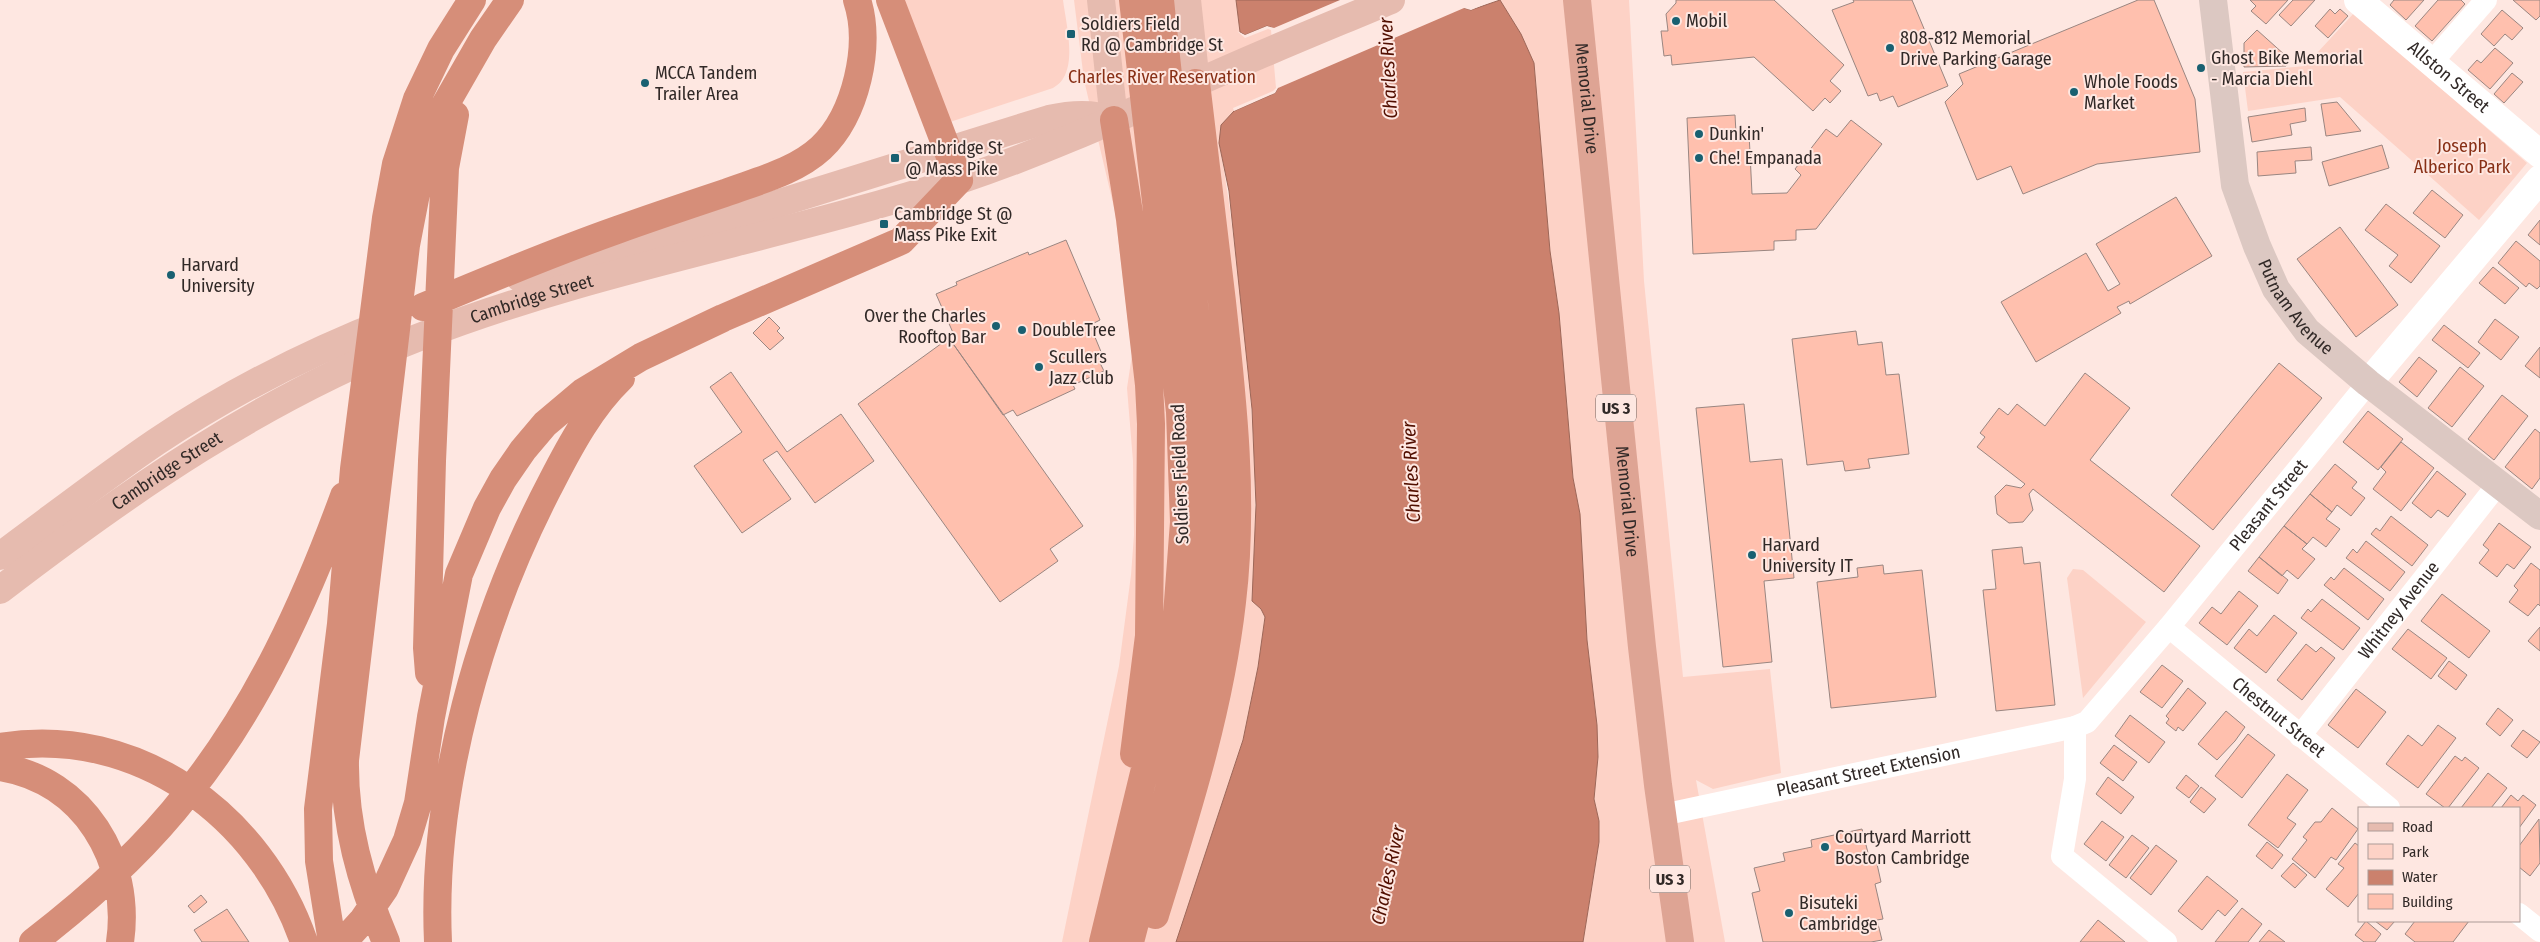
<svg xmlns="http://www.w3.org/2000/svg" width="2540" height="942" viewBox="0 0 2540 942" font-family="'Fira Sans Condensed',sans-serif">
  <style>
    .green { fill: #fdd2c6 }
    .water { fill: #cb816d; stroke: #9d6758 }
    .pier { fill: #fee7e1 }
    .building { fill: #ffc0ae; stroke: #9a8681 }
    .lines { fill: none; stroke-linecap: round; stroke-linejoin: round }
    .minor { stroke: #fff; stroke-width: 22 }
    .tertiary { stroke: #fff; stroke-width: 28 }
    .secondary { stroke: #dcc8c2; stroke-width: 28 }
    .primary { stroke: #e6bbaf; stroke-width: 28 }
    .trunk { stroke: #dea494; stroke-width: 28 }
    .motorway { stroke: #d68e79; stroke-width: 28 }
    .poi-dot { fill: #196071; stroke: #fee7e1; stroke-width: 2 }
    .labels { text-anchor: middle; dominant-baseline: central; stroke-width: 4; stroke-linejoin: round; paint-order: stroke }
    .shield { fill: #fee7e1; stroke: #6e625f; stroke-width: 1 }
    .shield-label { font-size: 16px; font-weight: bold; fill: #312927 }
    .poi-label { font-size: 18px; fill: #312927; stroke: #fee7e1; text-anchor: start }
    .park-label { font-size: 18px; fill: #883016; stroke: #fee7e1 }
    .street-label { font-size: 18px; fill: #312927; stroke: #fee7e1 }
    .water-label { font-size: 19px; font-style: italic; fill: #520f00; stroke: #fee7e1 }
  </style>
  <rect width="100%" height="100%" fill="#fee7e1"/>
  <path class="green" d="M903,0H1063C1066,25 1080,74 1053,88L950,122Z
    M1074,0H1236L1237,7L1273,28L1278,88L1219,143C1230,198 1235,253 1242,309C1253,410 1259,499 1252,601L1261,609L1265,617L1258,667L1243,740L1176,942H1062L1119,666L1131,575L1134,535L1133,461L1127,388L1132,355L1115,212L1084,80Z
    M1500,0H1629L1644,281L1683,677L1770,669L1781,773L1713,789L1696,780L1725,942H1583L1599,842V821L1594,799L1598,757L1597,725L1587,640L1580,514L1573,478L1559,313L1550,251L1534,63L1521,34Z
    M2354,13L2527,163L2479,220L2340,97L2248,111L2243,72L2305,66Z
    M2073,569L2083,570L2146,622L2083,698L2067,578Z"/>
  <path class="water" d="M1236,0H1464V8L1471,10L1500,0L1521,34L1534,63L1550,251L1559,313L1573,478L1580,514L1587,640L1597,725L1598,757L1594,799L1599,821V842L1583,942H1176L1243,740L1258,667L1265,617L1261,609L1252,601L1256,505L1252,409L1229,191L1219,143L1221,125L1234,111L1275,93L1278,88L1273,28L1267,26L1245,35L1240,32Z"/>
  <path class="pier" d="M1340,0H1466L1467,6L1471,8L1489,0H1495L1471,10L1464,8L1278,88L1275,93L1234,111L1233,108L1273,91L1276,88L1271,30L1268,29L1245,38L1237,31L1245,35L1267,26L1274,28Z"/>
  <path class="building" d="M1676,0H1774L1844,65L1830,81L1841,91L1830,103L1825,98L1813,111L1754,57L1672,65L1671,55L1664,56L1661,31H1668L1666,14L1676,3Z
    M1853,0H1912L1948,86L1898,107L1893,96L1880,101L1877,93L1868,96L1832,10L1854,2Z
    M2138,0H2154L2195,99L2200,152L2097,164L2023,194L2011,166L1977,180L1945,102L1963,84L1959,74Z
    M2250,0H2288L2266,24L2251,11L2256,6Z
    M2293,0H2315L2291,26L2279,15Z
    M2394,0H2424L2406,20L2390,5Z
    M2438,0H2461L2465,4L2432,41L2415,26Z
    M2513,0H2540V16L2536,20Z
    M2330,9L2335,14L2340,9L2348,16L2328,38L2315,26Z
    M2502,10L2523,28L2512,40L2505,34L2494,46L2481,34Z
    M2257,30L2286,56V66L2244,67V43Z
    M2495,48L2513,63L2490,89L2468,70L2477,60L2481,63Z
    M2512,73L2523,82L2504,103L2494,94Z
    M2337,102L2361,131L2326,136L2321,104Z
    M2305,108L2306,121L2290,124L2292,135L2252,142L2248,117Z
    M1735,115L1736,133H1749L1752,194L1787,193L1801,175L1795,169L1826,129L1837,137L1851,120L1882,144L1816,229L1796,230V240L1774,241V250L1693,254L1687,118Z
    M2382,145L2389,168L2329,186L2322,162Z
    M2311,147L2312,160L2295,161L2296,173L2258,176L2257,152Z
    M2432,190L2463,215L2445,238L2413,213Z
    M2176,197L2212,256L2130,304L2129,301L2117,307L2121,313L2036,362L2001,302L2086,253L2108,291L2120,284L2096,244Z
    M2386,204L2440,246L2411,283L2389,266L2398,255L2365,230Z
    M2540,220V245L2528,235Z
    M2340,227L2398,305L2356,337L2297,259Z
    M1066,240L1100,320L1090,325L1104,359L1099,361L1104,371L1073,385L1075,389L1017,416L1013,410L1003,415L949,338L954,335L936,294L957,285L956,282L1028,252L1029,255Z
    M2516,241L2540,261V286L2537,289L2529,283L2526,287L2498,263Z
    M2493,267L2519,288L2505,304L2479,283Z
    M769,317L780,328L777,331L784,338L770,350L753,333Z
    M2495,319L2519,337L2501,360L2478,342Z
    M2444,325L2480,353L2468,368L2432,340Z
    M1856,331L1858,345L1882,342L1886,375L1899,374L1909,454L1868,459L1870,468L1845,471L1843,461L1807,465L1792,339Z
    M949,338L1083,526L1050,549L1058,561L1000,602L858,404Z
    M2540,347V378L2525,366Z
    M2419,357L2437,371L2417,397L2399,382Z
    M2279,363L2322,398L2213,530L2171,495Z
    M2460,367L2484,386L2452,427L2428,408Z
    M731,372L787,452L841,414L874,461L815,503L777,451L763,460L791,499L742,533L694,466L742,432L710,387Z
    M2085,373L2130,408L2090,460L2200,546L2164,592L2033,489L2029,494L2033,510L2023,522L2009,523L1997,514L1995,496L2006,485L2021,488L2025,484L1977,447L1985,437L1980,433L1999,408L2008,415L2017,404L2045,426Z
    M2502,395L2528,416L2494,460L2468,439Z
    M1744,404L1750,462L1782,459L1794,578L1764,581L1772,662L1723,667L1696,408Z
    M2368,411L2403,439L2378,470L2343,442Z
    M2535,429L2540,433V478L2532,489L2505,467Z
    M2401,442L2434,468L2401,511L2373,489L2386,472L2381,467Z
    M2335,464L2357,482L2352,488L2365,498L2351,516L2337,505L2332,512L2310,494Z
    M2437,471L2466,494L2448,517L2438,510L2431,518L2412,503Z
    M2310,494L2332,512L2326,519L2340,529L2326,547L2313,537L2307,544L2284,526Z
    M2391,516L2428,545L2412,566L2371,534L2376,528L2380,531Z
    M2499,523L2531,547L2514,569L2507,564L2497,577L2479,563L2489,550L2483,545Z
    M2284,526L2307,544L2302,549L2315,559L2298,579L2287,570L2282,576L2259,557Z
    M2366,541L2405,572L2390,591L2346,558L2353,549L2357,553Z
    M2022,547L2024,564L2040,562L2055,705L1996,711L1983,590L1996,589L1992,550Z
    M2259,557L2288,580L2278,594L2248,571Z
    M2531,563L2540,570V606L2538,604L2528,616L2509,602L2518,590L2514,586Z
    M1883,565L1884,574L1922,570L1936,697L1831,708L1817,582L1858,577L1857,568Z
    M2344,568L2384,599L2368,620L2324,585L2331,577L2334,580Z
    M2239,591L2258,606L2227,645L2199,623L2212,607L2221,614Z
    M2442,594L2490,631L2469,658L2421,621Z
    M2322,599L2360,628L2343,650L2301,618L2308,609L2311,612Z
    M2274,615L2297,633L2266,673L2234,648L2249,629L2257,636Z
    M2540,627V651L2528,641Z
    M2408,629L2447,658L2431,679L2392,649Z
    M2306,644L2316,652L2321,647L2335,658L2302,700L2277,680Z
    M2449,661L2467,675L2456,690L2438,676Z
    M2162,665L2183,681L2162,708L2140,692Z
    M2188,688L2206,703L2183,731L2178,727L2176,731L2166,723L2169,719L2166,716Z
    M2356,689L2386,712L2358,748L2328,725Z
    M2498,708L2513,720L2500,736L2486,724Z
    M2226,711L2245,727L2235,741L2217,760L2198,744Z
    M2130,715L2165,742L2149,763L2115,736Z
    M2438,725L2456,738L2418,788L2386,764L2408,735L2422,746Z
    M2523,730L2540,742L2527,758L2511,746Z
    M2248,734L2275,755L2242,798L2215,776Z
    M2114,745L2137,762L2123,781L2100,763Z
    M2455,756L2462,761L2465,757L2479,768L2448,808H2445L2426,794Z
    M2488,773L2507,788L2491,808H2461Z
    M2287,774L2308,790L2287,818L2296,824L2278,848L2248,825Z
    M2186,775L2199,786L2189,798L2176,788Z
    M2108,777L2134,797L2121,814L2096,794Z
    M2201,787L2216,799L2204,813L2190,802Z
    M2511,795L2518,801L2523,795L2536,805L2519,828V808H2501Z
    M2332,808L2358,829L2336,860L2331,857L2315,878L2292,859L2307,840L2303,837L2315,822H2321Z
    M2539,819L2540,863L2530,876L2519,867V846Z
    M2102,821L2124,837L2106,861L2084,844Z
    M1862,829L1869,857L1875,855L1881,882L1875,884L1883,919L1877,920L1882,940L1871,942H1763L1752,893L1760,891L1754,868L1785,861L1783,853L1812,847L1811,840Z
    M2132,835L2149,848L2126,878L2109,865Z
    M2267,842L2283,855L2272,869L2256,856Z
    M2355,843L2359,846V893L2348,907L2326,889L2344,868L2338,864Z
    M2156,845L2177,861L2151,895L2130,878Z
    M2293,863L2307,875L2295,888L2281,876Z
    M2207,876L2238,901L2225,916L2218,910L2202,930L2178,911Z
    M201,895L207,902L194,913L188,906Z
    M2242,908L2262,924L2248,942H2215Z
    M227,909L249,942H202L194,930Z
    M2098,920L2125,942H2080Z
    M2366,921L2381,934L2375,942H2364L2355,935Z
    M2375,921H2395L2387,930Z
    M2415,921H2469L2453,942H2415L2405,934Z
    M2269,930L2285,942H2259Z"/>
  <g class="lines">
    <g class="minor">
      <path d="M2432,62L2486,0"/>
      <path id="s1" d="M2169,627L2389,808"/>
      <path d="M2075,727V779L2062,856L2166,942"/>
      <path id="s2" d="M2300,736L2498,484"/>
      <path id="s3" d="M1662,815L2075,727L2087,722L2169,627L2368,383"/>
      <path d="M2519,914L2540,931"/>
    </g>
    <g class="tertiary">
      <path id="s4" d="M2358,0L2540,154"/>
      <path d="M2368,383L2540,179"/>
    </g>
    <path class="secondary" id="s5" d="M2213,0L2235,185L2257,246L2276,289L2307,331L2368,383L2540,516"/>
    <g class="primary">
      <path d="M1101,0L1114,120"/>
      <path d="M1187,0L1196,83"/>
      <path d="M520,278L709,225L1049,119C1072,114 1092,113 1114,120"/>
      <path d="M0,556C52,518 103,478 156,442C229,393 310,352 392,320"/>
      <path id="s6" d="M0,590C130,490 263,398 417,338C593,269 781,238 960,180C1050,150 1135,110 1221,72C1277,47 1334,24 1391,0"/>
    </g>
    <path class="trunk" id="s7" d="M1577,0L1642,647L1658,785L1680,942"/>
    <path class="motorway" d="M1114,120L1130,219L1149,385L1151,424L1149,636L1134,754
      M423,307C487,280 552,253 617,230C653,217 689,205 725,193C757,181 795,172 821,148C856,115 872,45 857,0
      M429,673L427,648L432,461L445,168L455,115
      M0,747C137,724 261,816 304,942
      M0,767C84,780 132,861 120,942
      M1155,915C1187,812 1220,709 1232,602C1244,502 1233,402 1222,302C1214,229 1205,156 1196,83
      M33,942C89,899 144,850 188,793C258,706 306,600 344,496
      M332,942L319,861L318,809L341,624L354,469L386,218L396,164L417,99L441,49L472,0
      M343,942L363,920L385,888L407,840L418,803L431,717L459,574L487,508L503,479L523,450L545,424L583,392L641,357L723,318L901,241L959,180L890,0
      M386,942C361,883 344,824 345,760L406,245L419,178L436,121L483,39L510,0
      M438,942C431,789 481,616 552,481C571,444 591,407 621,378
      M1103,942L1168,674L1177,615L1184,522L1180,412L1133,0
      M1130,942C1164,809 1203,676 1209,539C1213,457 1202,376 1193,295C1182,197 1170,98 1160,0"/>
  </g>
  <g class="poi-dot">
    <circle cx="1676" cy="21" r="5"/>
    <rect x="1066" y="29" width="10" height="10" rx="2.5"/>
    <circle cx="1890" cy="48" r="5"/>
    <circle cx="2201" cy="68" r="5"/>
    <circle cx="645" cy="83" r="5"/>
    <circle cx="2074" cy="92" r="5"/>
    <circle cx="1699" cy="134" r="5"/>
    <rect x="890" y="153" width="10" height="10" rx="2.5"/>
    <circle cx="1699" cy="158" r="5"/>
    <rect x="879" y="219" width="10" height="10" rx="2.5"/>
    <circle cx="171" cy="275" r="5"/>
    <circle cx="996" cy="326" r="5"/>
    <circle cx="1022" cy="330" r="5"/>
    <circle cx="1039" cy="367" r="5"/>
    <circle cx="1752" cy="555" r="5"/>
    <circle cx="1825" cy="847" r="5"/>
    <circle cx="1789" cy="913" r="5"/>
  </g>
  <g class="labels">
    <g class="shield">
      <rect x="1596" y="394.5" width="40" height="27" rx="4"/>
      <rect x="1650" y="865.5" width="40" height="27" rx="4"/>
    </g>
    <g class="shield-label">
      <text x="1616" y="408">US 3</text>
      <text x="1670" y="879">US 3</text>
    </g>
    <g class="poi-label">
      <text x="1686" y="21">Mobil</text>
      <text x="1081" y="24">Soldiers Field<tspan x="1081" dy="21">Rd @ Cambridge St</tspan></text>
      <text x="1900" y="38">808-812 Memorial<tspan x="1900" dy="21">Drive Parking Garage</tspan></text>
      <text x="2211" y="58">Ghost Bike Memorial<tspan x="2211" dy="21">- Marcia Diehl</tspan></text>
      <text x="655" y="73">MCCA Tandem<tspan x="655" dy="21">Trailer Area</tspan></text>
      <text x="2084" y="82">Whole Foods<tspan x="2084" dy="21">Market</tspan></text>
      <text x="1709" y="134">Dunkin'</text>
      <text x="905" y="148">Cambridge St<tspan x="905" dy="21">@ Mass Pike</tspan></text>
      <text x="1709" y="158">Che! Empanada</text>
      <text x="894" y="214">Cambridge St @<tspan x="894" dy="21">Mass Pike Exit</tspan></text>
      <text x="181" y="265">Harvard<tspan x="181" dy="21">University</tspan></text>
      <text x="986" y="316" text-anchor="end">Over the Charles<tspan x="986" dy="21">Rooftop Bar</tspan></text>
      <text x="1032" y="330">DoubleTree</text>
      <text x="1049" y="357">Scullers<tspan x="1049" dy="21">Jazz Club</tspan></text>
      <text x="1762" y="545">Harvard<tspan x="1762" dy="21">University IT</tspan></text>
      <text x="1835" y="837">Courtyard Marriott<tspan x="1835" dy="21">Boston Cambridge</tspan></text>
      <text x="1799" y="903">Bisuteki<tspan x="1799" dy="21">Cambridge</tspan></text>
    </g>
    <g class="park-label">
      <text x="1162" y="77">Charles River Reservation</text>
      <text x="2462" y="146">Joseph<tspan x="2462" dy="21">Alberico Park</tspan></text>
    </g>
    <g class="street-label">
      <text stroke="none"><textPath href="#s4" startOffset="119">Allston Street</textPath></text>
      <text stroke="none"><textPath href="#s7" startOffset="99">Memorial Drive</textPath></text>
      <text stroke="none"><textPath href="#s6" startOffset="610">Cambridge Street</textPath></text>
      <text stroke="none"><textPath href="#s5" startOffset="324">Putnam Avenue</textPath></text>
      <text stroke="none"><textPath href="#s6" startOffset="205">Cambridge Street</textPath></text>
      <text transform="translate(1180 474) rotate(-92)">Soldiers Field Road</text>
      <text stroke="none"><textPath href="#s7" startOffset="504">Memorial Drive</textPath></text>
      <text stroke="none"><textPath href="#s3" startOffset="718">Pleasant Street</textPath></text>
      <text stroke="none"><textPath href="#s2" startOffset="160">Whitney Avenue</textPath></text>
      <text stroke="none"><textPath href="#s1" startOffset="142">Chestnut Street</textPath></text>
      <text stroke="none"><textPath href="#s3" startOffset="211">Pleasant Street Extension</textPath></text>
    </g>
    <g class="water-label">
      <text transform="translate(1388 68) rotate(-93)">Charles River</text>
      <text transform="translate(1411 472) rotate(-93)">Charles River</text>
      <text transform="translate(1388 875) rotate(-78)">Charles River</text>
    </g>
  </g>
  <rect x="2358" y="807" width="162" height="115" fill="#fee7e1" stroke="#ac9b97"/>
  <rect x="2368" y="823" width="25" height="8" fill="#e6bbaf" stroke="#ac9b97"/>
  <text x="2402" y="832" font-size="15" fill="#312927">Road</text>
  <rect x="2368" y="844" width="25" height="15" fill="#fdd2c6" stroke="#ac9b97"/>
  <text x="2402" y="857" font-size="15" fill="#312927">Park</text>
  <rect x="2368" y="870" width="25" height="15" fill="#cb816d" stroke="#ac9b97"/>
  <text x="2402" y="882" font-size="15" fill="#312927">Water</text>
  <rect x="2368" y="894" width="25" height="15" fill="#ffc0ae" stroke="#ac9b97"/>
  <text x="2402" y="907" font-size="15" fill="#312927">Building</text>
</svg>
